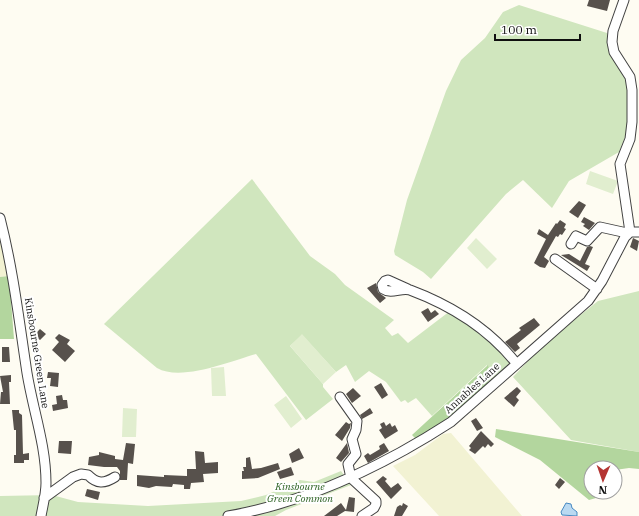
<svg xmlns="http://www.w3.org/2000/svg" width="639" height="516" viewBox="0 0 639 516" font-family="'IBM Plex Serif',serif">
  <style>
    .farmland { fill: #f2f2d3 }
    .green { fill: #d0e6be }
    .forest { fill: #b3d69e }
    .pitch { fill: #e1eecf }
    .water { fill: #bad9f1; stroke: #4789c2 }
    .building { fill: #57514c }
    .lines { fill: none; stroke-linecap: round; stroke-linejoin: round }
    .minor-casing { stroke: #424242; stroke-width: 11 }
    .minor { stroke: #fff; stroke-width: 9 }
    .labels { text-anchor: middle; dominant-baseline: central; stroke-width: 4; stroke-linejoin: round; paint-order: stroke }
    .street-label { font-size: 10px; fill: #0f0f0f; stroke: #fff }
    .park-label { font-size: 10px; font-style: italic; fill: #2d6224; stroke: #fff }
  </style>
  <rect width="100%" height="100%" fill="#fefcf2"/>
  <path class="farmland" d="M0,236L9,276L0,277Z
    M451,433L522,516H439L393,466L415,455L443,434Z"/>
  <path class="green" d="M519,5L607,33L612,58L627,78L629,114L625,137L619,152L569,181L552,208L523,180L506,194L431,279L423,272L395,255L394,251L407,200L446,91L461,60L485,38L503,12Z
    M252,179L310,256L335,274L345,285L394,320L385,328L392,336L398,333L408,343L450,311L503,351L511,361L510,364L482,392L490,374L487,365L432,416L416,398L408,403L405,400L401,402L386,382L369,371L355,382L346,365L336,372L302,335L290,346L323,384V387L333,399L306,420L256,354C231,361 181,382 157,368L104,324Z
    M639,291V452L571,440L513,377L543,345L598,301Z
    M341,471L351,485L286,510L275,516H0V496L52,495L78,502L148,506L241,501L266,495L300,480L314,482Z"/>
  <path class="forest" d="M9,276L14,339H0V277Z
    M488,365C488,367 490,371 490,374C488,399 436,427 417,440L412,435Z
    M496,429L639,452V469L629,468L615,470V468H591V492H604L603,496L589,500L540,460L495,437Z"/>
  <path class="pitch" d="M590,171L618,181L613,194L586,184Z
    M476,238L497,259L487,269L467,248Z
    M302,334L336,372L323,384L290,346Z
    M224,367L226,396H212L211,368Z
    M286,396L302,419L291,428L274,405Z
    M123,408L137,409L136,437H122Z"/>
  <path class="water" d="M566,503L571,504L572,508L577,512V516L562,515L561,512Z"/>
  <path class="building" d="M589,0H610L607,11L587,6Z
    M579,201L586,205L578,218L569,212Z
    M584,217L595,223L589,230L583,226L585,224L581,222Z
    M560,220L566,224L564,228L566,229L562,235L560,234L558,237L556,236L544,257L549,261L545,268L540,267L534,263L546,239L537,234L539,229L548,235L556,223L557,224Z
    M633,238L639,241L637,251L630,247Z
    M590,246L593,247L585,264L590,266L587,271L561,255L569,254L580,261L587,247Z
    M376,283L378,292L386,298L380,303L367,288Z
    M428,308L431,313L435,310L439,314L428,322L421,312Z
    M534,318L540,325L517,344L520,348L515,352L505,342L521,330L519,328Z
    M40,329L46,334L40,340L34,335Z
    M59,334L70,340L67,344L75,351L65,362L52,350L59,342L55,338Z
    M2,347H9L10,362H2Z
    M48,372L59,373L58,387L50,386L51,378H47Z
    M11,375V382H9L10,404H0L1,392H3L0,376Z
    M381,383L388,395L382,399L374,387Z
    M517,387L521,391L516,397L519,400L514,407L504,398Z
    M353,388L361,396L352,403L346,394Z
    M62,395L63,400H67L68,408L53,411L52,405L57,404L56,396Z
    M370,408L373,413L362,419L360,415Z
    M12,410H19V413L22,415L23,454L29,453V460H24V463H14V455H16V430H14Z
    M476,418L483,428L477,431L471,421Z
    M346,422L349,424L351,423L350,428L342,441L335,435Z
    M384,422L386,426L390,423L392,427L395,425L398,431L385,439L379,430L382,428L380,424Z
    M481,431L494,444L491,447L488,444L485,448L483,446L475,454L469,450L471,448L469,446Z
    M59,441H72L71,454L58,453Z
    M126,443L135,444L133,464L128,463L127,480H120V471L117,467H104L88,465L89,457L99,455V452L115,456V459L123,460Z
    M347,443L349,453L341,462L336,458Z
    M384,443L389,451L368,463L364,456L368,453L370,455L380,449L379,446Z
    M299,448L304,458L292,463L289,454Z
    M195,451L204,452L205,463L218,462V473L203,474L204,482L191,483L190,489H184V485L173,484L172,487L156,486L149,488L137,486V475L164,477V475L187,476V469H196Z
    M250,457L252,469L261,468L278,463L280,469L258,478L242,479V471H244L243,467H246V458Z
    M291,467L294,475L280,479L277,472Z
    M383,476L387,479L385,481L391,488L398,483L402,488L391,499L376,482Z
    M560,478L565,482L559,489L555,485Z
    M87,489L100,492L98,500L85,496Z
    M349,497L355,498L354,512L345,511L337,516H324L341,503L346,510Z
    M403,503L408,506L402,516H394L397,507L400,505L402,506Z"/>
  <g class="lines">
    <defs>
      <path id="minor" d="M624,0L613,31L612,42L614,52L630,77L632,90V122L630,139L620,164L630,232
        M0,218C13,269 19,320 27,373C33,410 46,445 46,483C46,494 43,505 41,516
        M571,244L576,236L587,241L600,227L627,233
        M555,259L597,289
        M408,289L388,280L385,281L382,285L383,289C392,295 401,287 410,290C450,305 489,329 516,363
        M340,397L357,421L356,430L352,439L356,454L348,464L351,478L376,501V504L374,508L362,516
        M44,498L73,477L81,474L88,475C97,484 104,484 115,477
        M228,516C309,502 383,466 451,422L588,301L602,281L625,237L630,232H639"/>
    </defs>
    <use href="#minor" class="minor-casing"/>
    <use href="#minor" class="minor"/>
  </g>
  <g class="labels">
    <g class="street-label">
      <text transform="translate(37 353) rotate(81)">Kinsbourne Green Lane</text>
      <text transform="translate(472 388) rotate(-42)">Annables Lane</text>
    </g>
    <g class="park-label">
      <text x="300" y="486">Kinsbourne<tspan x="300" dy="12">Green Common</tspan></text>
    </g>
  </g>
  <g transform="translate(603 480) rotate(182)"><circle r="19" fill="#ffffff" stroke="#9f9f9f"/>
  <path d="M0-3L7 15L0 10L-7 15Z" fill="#b43432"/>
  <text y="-6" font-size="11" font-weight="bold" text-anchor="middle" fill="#0f0f0f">N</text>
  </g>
  <path d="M495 34v6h85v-6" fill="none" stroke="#0f0f0f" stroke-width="2"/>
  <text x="501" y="34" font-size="12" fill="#0f0f0f" stroke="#ffffff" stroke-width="3" paint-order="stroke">100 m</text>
</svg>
